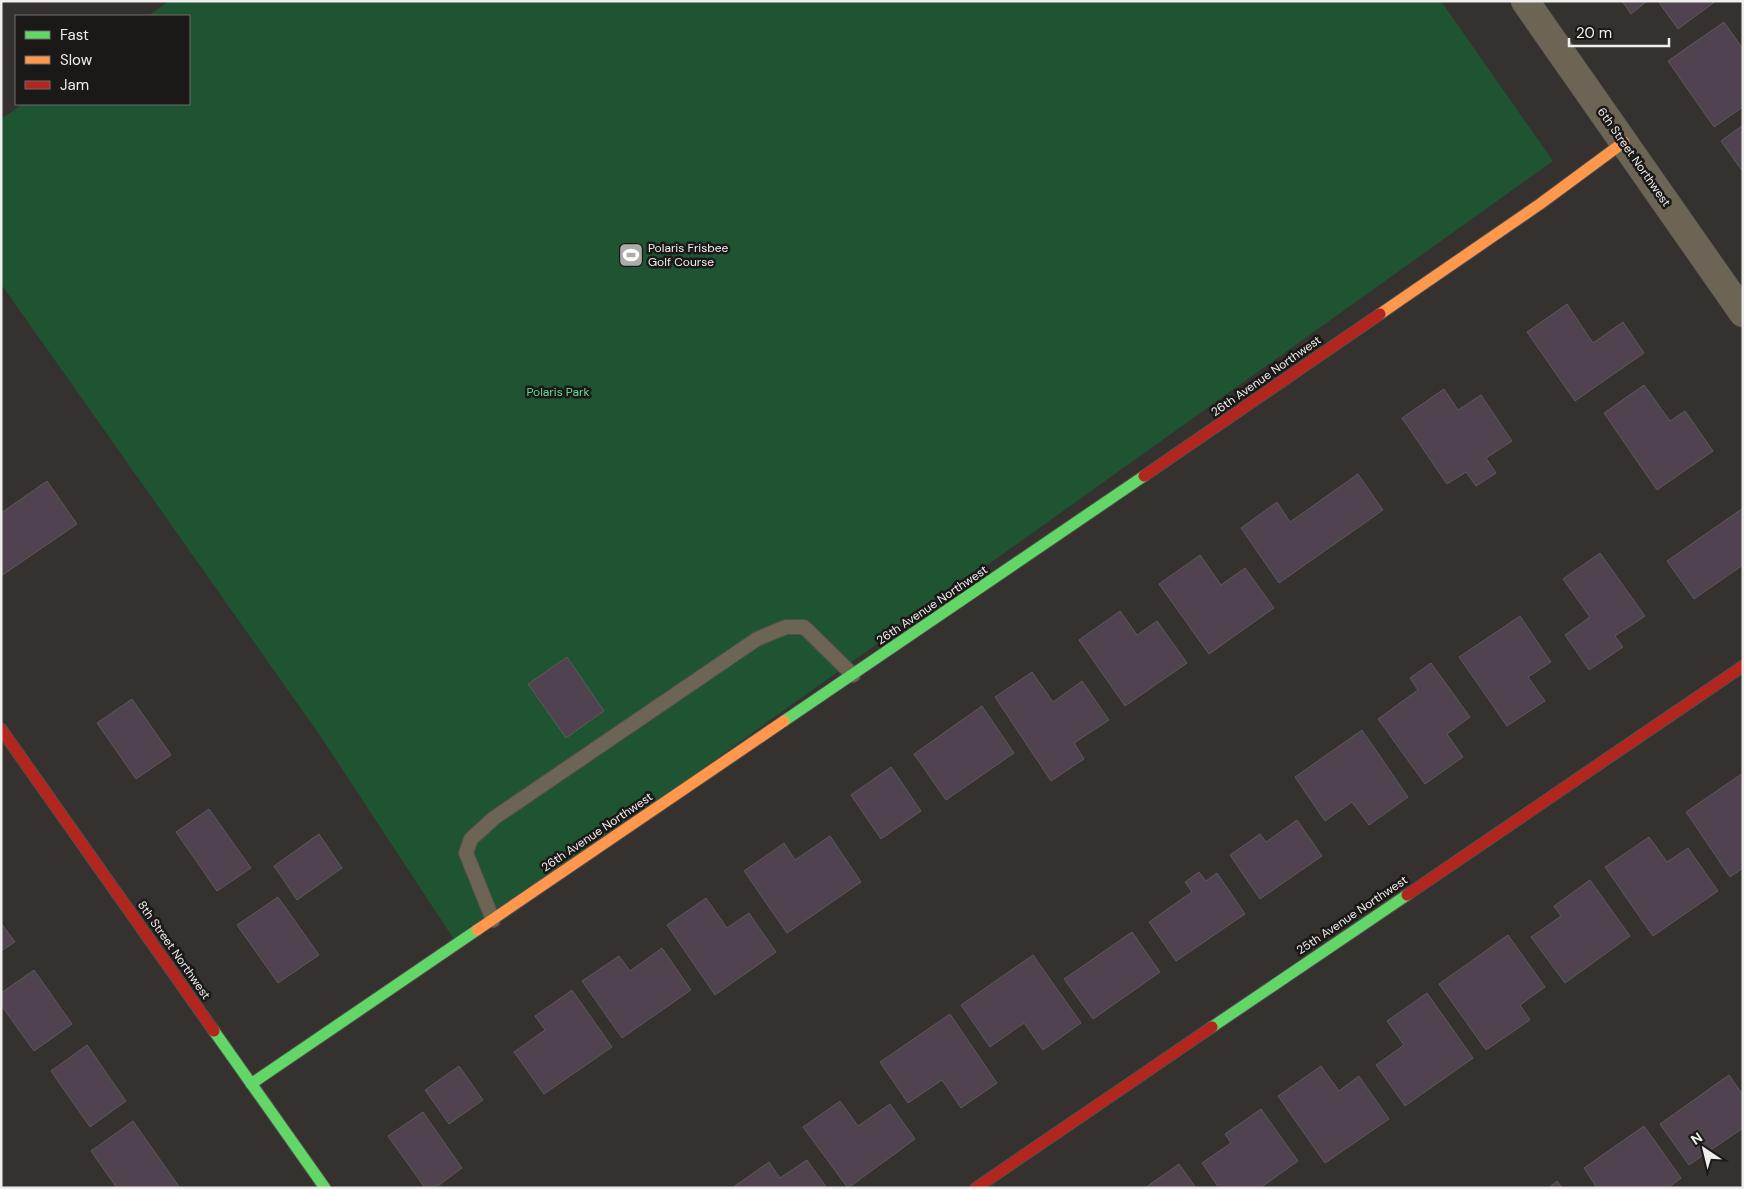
<svg xmlns="http://www.w3.org/2000/svg" width="1744" height="1189" viewBox="0 0 1744 1189" font-family="'DM Sans',sans-serif">
  <style>
    .green { fill: #1e5432 }
    .building { fill: #50434f; stroke: #5c5a5a }
    .lines { fill: none; stroke-linecap: round; stroke-linejoin: round }
    .lane-casing { stroke: #514f4e; stroke-width: 16 }
    .street-casing { stroke: #514f4e; stroke-width: 29 }
    .fast-casing { stroke: #514f4e; stroke-width: 13 }
    .slow-casing { stroke: #514f4e; stroke-width: 13 }
    .jam-casing { stroke: #514f4e; stroke-width: 13 }
    .lane { stroke: #6c6454; stroke-width: 14 }
    .street { stroke: #6c6454; stroke-width: 28 }
    .fast { stroke: #63d668; stroke-width: 11 }
    .slow { stroke: #ff974d; stroke-width: 11 }
    .jam { stroke: #b3261e; stroke-width: 11 }
    .labels { text-anchor: middle; dominant-baseline: central; stroke-width: 5; stroke-linejoin: round; paint-order: stroke }
    .street-label { font-size: 12px; fill: #f0eeec; stroke: #1b1918 }
    .poi-label { font-size: 12px; fill: #f0eeec; stroke: #1b1918; text-anchor: start }
    .park-label { font-size: 12px; fill: #6adb8f; stroke: #1b1918 }
  </style>
  <rect width="100%" height="100%" fill="#34312f"/>
  <path class="green" d="M169,1H1441L1553,161L457,944L321,737L1,284V119L23,104H189V16H148Z"/>
  <path class="building" d="M1622,1H1647L1631,14Z
    M1658,1H1716L1678,29Z
    M1724,22L1743,49V107L1714,127L1668,61Z
    M1743,125V172L1721,141Z
    M1567,304L1593,343L1623,322L1644,353L1575,401L1527,332Z
    M1644,385L1670,421L1685,411L1713,451L1657,490L1604,413Z
    M1444,389L1458,410L1481,395L1512,441L1486,458L1496,473L1476,486L1466,472L1447,484L1402,418Z
    M1358,474L1383,510L1279,583L1241,528L1277,502L1290,522Z
    M47,481L77,524L1,576V513Z
    M1743,508V565L1694,599L1667,561Z
    M1600,553L1645,616L1615,636L1623,647L1589,670L1565,635L1590,617L1563,579Z
    M1200,555L1221,585L1245,568L1274,608L1209,654L1159,584Z
    M1120,611L1137,635L1157,621L1187,663L1125,706L1079,640Z
    M1520,616L1551,662L1528,677L1545,701L1507,726L1459,657Z
    M567,657L604,711L566,738L528,684Z
    M1431,663L1470,717L1447,734L1463,757L1425,784L1378,719L1418,690L1410,678Z
    M1032,672L1053,702L1082,681L1109,720L1074,743L1084,759L1051,781L995,697Z
    M132,699L171,755L136,779L97,723Z
    M982,706L1014,753L946,800L914,754Z
    M1362,730L1408,797L1369,825L1352,802L1325,821L1295,777Z
    M891,767L921,811L881,839L851,795Z
    M1743,773V868L1730,877L1686,812Z
    M209,809L251,868L217,891L176,832Z
    M1297,820L1322,856L1260,899L1230,855L1260,834L1266,842Z
    M319,834L342,868L297,900L274,866Z
    M830,836L861,882L787,933L744,871L784,843L795,860Z
    M1649,837L1667,862L1688,848L1718,891L1653,936L1605,867Z
    M1199,872L1206,881L1217,873L1245,914L1176,961L1149,922L1192,892L1185,882Z
    M1590,880L1630,936L1565,983L1531,937L1561,916L1554,906Z
    M278,897L319,955L278,983L237,925Z
    M706,898L727,928L749,913L776,952L715,995L667,925Z
    M1,923L15,942L1,951Z
    M1132,932L1160,972L1093,1019L1064,979Z
    M1508,935L1545,987L1520,1005L1530,1020L1486,1050L1439,984Z
    M662,948L691,990L622,1038L582,981L619,956L630,971Z
    M1033,955L1081,1023L1043,1050L1024,1023L990,1047L961,1005Z
    M34,970L72,1024L34,1051L1,1005V993Z
    M572,990L612,1047L544,1094L514,1052L545,1030L535,1016Z
    M1427,993L1473,1058L1405,1106L1376,1065L1404,1045L1387,1021Z
    M950,1014L997,1083L961,1108L942,1080L908,1103L880,1062Z
    M87,1045L126,1101L90,1127L51,1071Z
    M459,1066L483,1100L449,1124L425,1090Z
    M1321,1066L1339,1091L1359,1076L1389,1119L1325,1163L1278,1096Z
    M1729,1075L1743,1095V1128L1689,1165L1660,1124Z
    M840,1101L858,1126L890,1104L915,1139L848,1188L803,1127Z
    M1261,1109L1298,1161L1260,1188H1219L1202,1163L1231,1143L1225,1134Z
    M423,1112L462,1168L435,1188H425L388,1136Z
    M133,1121L180,1188H117L91,1151Z
    M1644,1126L1681,1178L1668,1188H1597L1584,1168Z
    M807,1160L827,1188H732L769,1162L780,1178Z
    M1179,1164L1196,1188H1145Z
    M1557,1181L1562,1188H1549Z"/>
  <g class="lines">
    <defs>
      <path id="lane" d="M493,920L466,853L471,839L494,818L757,639L786,627H804L853,675"/>
      <path id="street" d="M1525,1L1743,313"/>
      <path id="fast" d="M784,721L1144,476
        M1212,1027L1407,895
        M214,1031L325,1188
        M251,1084L477,930"/>
      <path id="slow" d="M1380,314L1540,204L1624,142
        M477,930L784,721"/>
      <path id="jam" d="M1144,476L1380,314
        M1,729L214,1031
        M1407,895L1743,666
        M976,1188L1212,1027"/>
    </defs>
    <use href="#lane" class="lane-casing"/>
    <use href="#street" class="street-casing"/>
    <use href="#fast" class="fast-casing"/>
    <use href="#slow" class="slow-casing"/>
    <use href="#jam" class="jam-casing"/>
    <use href="#lane" class="lane"/>
    <use href="#street" class="street"/>
    <use href="#fast" class="fast"/>
    <use href="#slow" class="slow"/>
    <use href="#jam" class="jam"/>
  </g>
  <defs>
    <symbol id="stadium-square" viewBox="-11 -11 22 22"><rect x="-9" y="-9" width="18" height="18" rx="4" fill="#aeacaa" stroke="#1b1918"/><path d="M0-5a6.5 5 0 1 0 0 10a6.5 5 0 1 0 0-10ZM-3.5-1.8h7v3.6h-7Z" fill="#fff"/></symbol>
  </defs>
  <g fill-rule="evenodd">
    <use href="#stadium-square" x="617" y="241" width="28" height="28"/>
  </g>
  <g class="labels">
    <g class="street-label">
      <text transform="translate(1634 157) rotate(55)">6th Street Northwest</text>
      <text transform="translate(1266 376) rotate(-35)">26th Avenue Northwest</text>
      <text transform="translate(932 605) rotate(-34)">26th Avenue Northwest</text>
      <text transform="translate(597 832) rotate(-34)">26th Avenue Northwest</text>
      <text transform="translate(1352 915) rotate(-34)">25th Avenue Northwest</text>
      <text transform="translate(174 950) rotate(55)">8th Street Northwest</text>
    </g>
    <g class="poi-label">
      <text x="648" y="248">Polaris Frisbee<tspan x="648" dy="14">Golf Course</tspan></text>
    </g>
    <g class="park-label">
      <text x="558" y="392">Polaris Park</text>
    </g>
  </g>
  <rect width="1744" height="1189" fill="none" stroke="#f0eeec" stroke-width="5"/>
  <rect x="15" y="15" width="175" height="90" fill="#1b1918" stroke="#706e6d"/>
  <rect x="25" y="31" width="25" height="8" fill="#63d668" stroke="#706e6d"/>
  <text x="60" y="40" font-size="15" fill="#f0eeec">Fast</text>
  <rect x="25" y="56" width="25" height="8" fill="#ff974d" stroke="#706e6d"/>
  <text x="60" y="65" font-size="15" fill="#f0eeec">Slow</text>
  <rect x="25" y="81" width="25" height="8" fill="#b3261e" stroke="#706e6d"/>
  <text x="60" y="90" font-size="15" fill="#f0eeec">Jam</text>
  <g transform="translate(1704 1149) rotate(325)" stroke="#1b1918" stroke-width="4" paint-order="stroke">
  <path d="M0-4L9 19L0 12L-9 19Z" fill="#f0eeec"/>
  <text y="-8" font-size="14" font-weight="bold" text-anchor="middle" fill="#f0eeec">N</text>
  </g>
  <path d="M1569 38v8h100v-8" fill="none" stroke="#f0eeec" stroke-width="2.5"/>
  <text x="1576" y="38" font-size="15" fill="#f0eeec" stroke="#1b1918" stroke-width="4" paint-order="stroke">20 m</text>
</svg>
